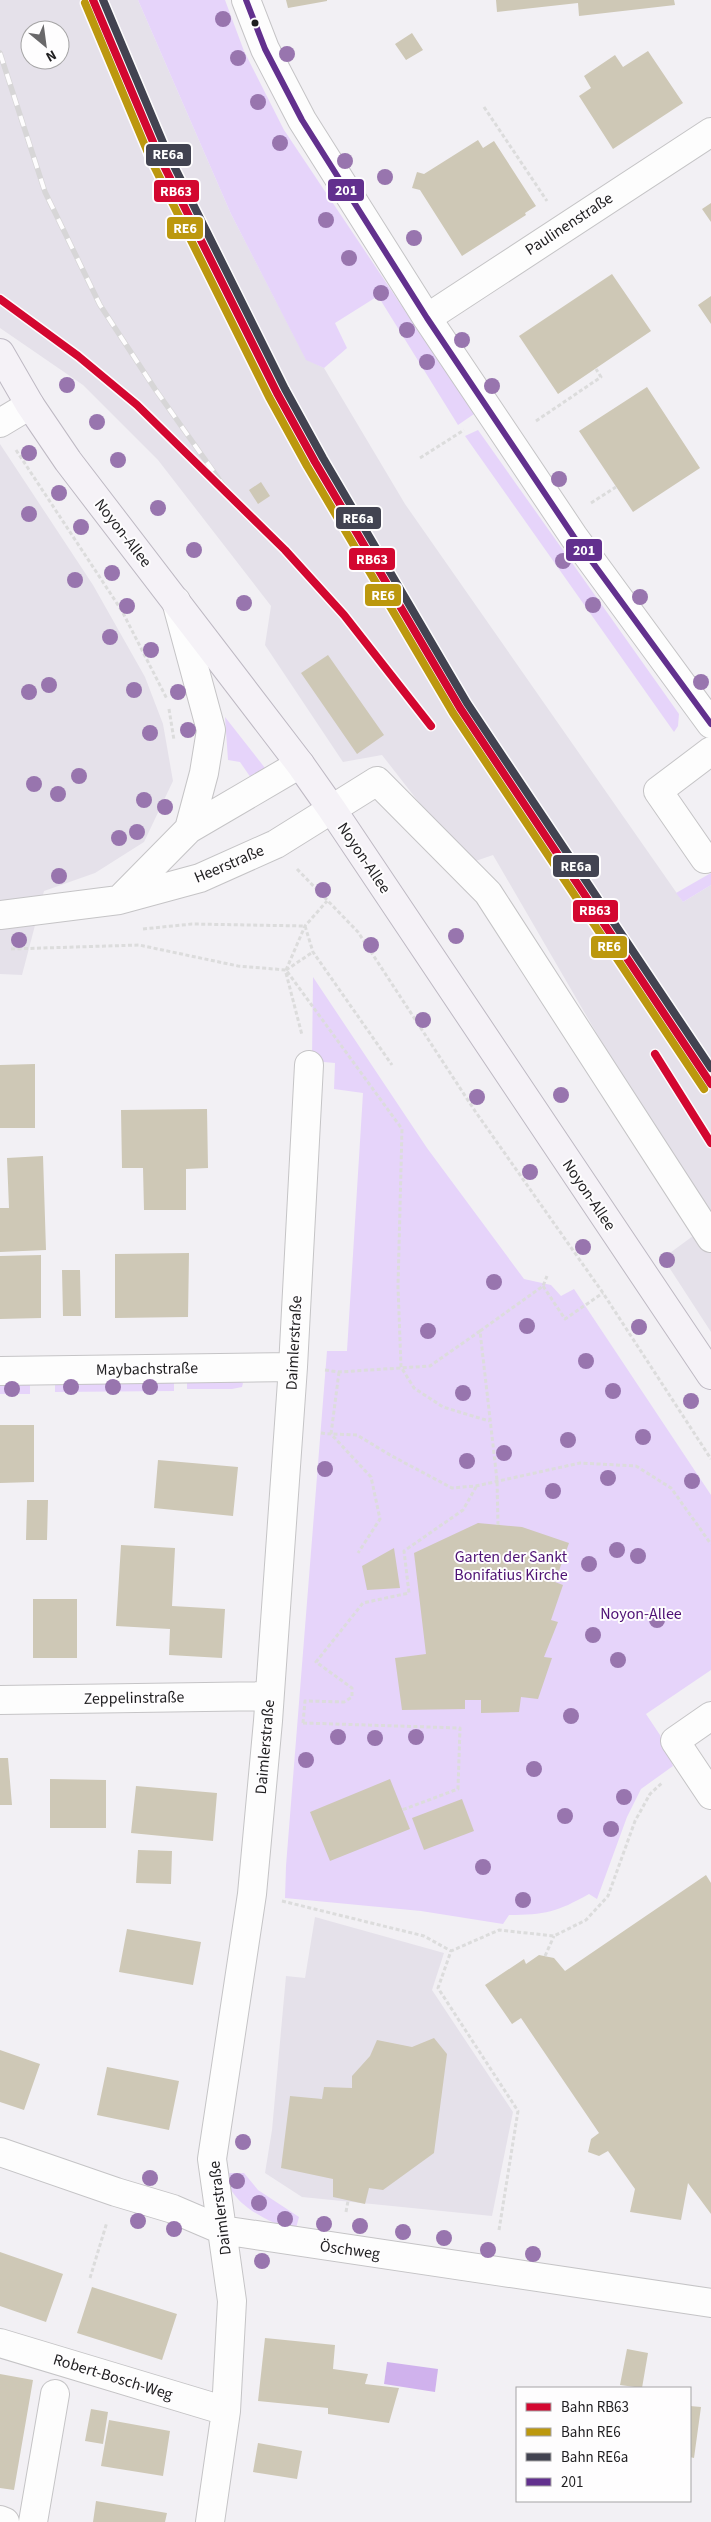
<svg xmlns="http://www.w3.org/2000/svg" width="711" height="2522" viewBox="0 0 711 2522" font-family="'Source Sans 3',sans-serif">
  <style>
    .built { fill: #e5e1ea; fill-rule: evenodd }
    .green { fill: #e6d4fa }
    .water { fill: #d0b2ed }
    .building { fill: #cec8b6 }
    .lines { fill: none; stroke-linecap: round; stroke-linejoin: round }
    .minor-casing { stroke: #c5c4c6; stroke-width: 30 }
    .major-casing { stroke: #beb9c3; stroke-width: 30 }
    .path { stroke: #dcdcdc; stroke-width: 3; stroke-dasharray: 4 2.5; stroke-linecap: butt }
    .minor { stroke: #fdfdfd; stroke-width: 28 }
    .major { stroke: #f5f2f7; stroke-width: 28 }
    .rail-casing { stroke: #d7d6d7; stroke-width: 5.5 }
    .rail { stroke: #fefdfe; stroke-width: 4; stroke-dasharray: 11; stroke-linecap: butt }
    .bus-1-casing { stroke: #fefdfe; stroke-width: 10 }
    .bus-1 { stroke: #62308e; stroke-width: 6 }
    .rail-1-casing { stroke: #fefdfe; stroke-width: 11 }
    .rail-2-casing { stroke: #fefdfe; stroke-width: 11 }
    .rail-3-casing { stroke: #fefdfe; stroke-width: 11 }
    .rail-1 { stroke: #d30730; stroke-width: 8 }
    .rail-2 { stroke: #bc980e; stroke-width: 8 }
    .rail-3 { stroke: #424351; stroke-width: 8 }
    .tree { fill: #9875ae }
    .bus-dot { fill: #1f1e20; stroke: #fefdfe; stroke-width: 2 }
    .labels { text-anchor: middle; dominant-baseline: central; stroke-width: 4; stroke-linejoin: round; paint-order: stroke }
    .street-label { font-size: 16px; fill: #1f1e20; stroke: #fefdfe }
    .park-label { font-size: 16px; fill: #4e1174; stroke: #fefdfe }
    .line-badge { stroke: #fefdfe; stroke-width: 2 }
    .badge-label { font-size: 14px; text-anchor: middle; font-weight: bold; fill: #fff }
  </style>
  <rect width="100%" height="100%" fill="#f2f0f4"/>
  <path class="built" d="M0,0H138L231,214L306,359L324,368L405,504L683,902L711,885V1332L663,1258L708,1225L493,855L467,864L382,755L343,762L265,645L271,606L158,460L83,385L0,328ZM30,30H60V60H30Z
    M0,444L93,585L145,677L163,724L173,781L144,842L95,873L44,891L22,975L0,974Z
    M315,1917L444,1953L432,1990L513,2112L492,2216L302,2197L265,2173L272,2130L286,1976L305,1978Z"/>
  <path class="green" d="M138,0H225L244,51L284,130L474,414L458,425L378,296L335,323L347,348L324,368L306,360L231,214Z
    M478,430L679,714L678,726L674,732L465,436Z
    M225,717L265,768L251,778L240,762L228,760Z
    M711,873V885L683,902L676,893Z
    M313,977L427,1148L524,1279L551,1285L561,1296L574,1289L711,1495V1670L646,1714L660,1735L673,1766L641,1789L627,1817L597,1899L589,1894C557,1912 545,1915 509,1915L503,1924L421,1911L285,1898L286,1866L327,1351H347L363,1093L334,1089L335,1063L312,1061Z
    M187,1381H236L243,1383L242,1387L232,1389H187Z
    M174,1382V1391L55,1392V1383Z
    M0,1384H30V1394H0Z
    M226,2173H244L258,2190L299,2217L295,2232C269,2221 228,2205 226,2173Z"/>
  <path class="water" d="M387,2362L438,2369L435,2392L384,2384Z"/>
  <path class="building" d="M286,0H327V1L288,8Z
    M496,0H674L675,5L579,16L578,3L497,12Z
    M412,33L423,50L406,60L395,44Z
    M648,51L683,103L613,149L579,96L591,88L584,76L615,55L623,67Z
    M478,140L483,148L494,141L536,206L525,213L526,215L462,256L420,190L412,188L417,172L424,174Z
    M711,203V222L702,209Z
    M612,274L651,331L558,394L519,336Z
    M711,296V324L698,305Z
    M647,387L700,468L633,512L579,431Z
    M261,482L270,496L258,504L249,490Z
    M328,655L384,735L357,754L301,673Z
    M35,1064V1128H0V1065Z
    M207,1109L208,1168L186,1169V1210H144L143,1168H122L121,1110Z
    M43,1156L46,1250L0,1252V1208H9L7,1158Z
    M189,1253L188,1317L115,1318V1254Z
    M41,1255V1318L0,1319V1256Z
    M62,1270H80L81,1316H63Z
    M0,1425H34V1482L0,1483Z
    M158,1460L238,1467L233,1516L154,1508Z
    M27,1500H48L47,1540H26Z
    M478,1523L522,1527L569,1543L555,1582L563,1585L551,1620L558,1622L544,1657L552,1658L538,1699L521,1697L519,1712L481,1713V1700H465V1709L402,1710L395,1658L426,1654L414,1553Z
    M121,1545L175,1548L172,1606L225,1609L222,1658L169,1655L170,1629L116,1626Z
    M394,1548L400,1588L367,1590L362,1566Z
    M33,1599H77V1658H33Z
    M0,1758H8L12,1805H0Z
    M50,1779L106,1780V1828H50Z
    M390,1779L410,1829L330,1861L310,1812Z
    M136,1786L217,1793L213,1841L131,1833Z
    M462,1799L474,1831L424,1850L412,1818Z
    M138,1850L172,1851L171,1884L136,1883Z
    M706,1875L711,1883V2214L688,2183L681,2220L630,2212L635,2189L608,2151L599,2156L588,2152L591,2139L599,2133L521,2018L512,2024L485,1985L524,1959L526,1964L539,1955L554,1958L565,1971Z
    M127,1929L201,1942L193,1985L119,1972Z
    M434,2038L447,2054L434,2153L383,2190L369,2188L365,2204L333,2197V2179L281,2168L290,2096L322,2099L324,2087L352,2088V2076L370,2056L377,2040L412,2047Z
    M0,2050L40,2064L24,2110L0,2102Z
    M107,2067L179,2081L169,2130L97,2115Z
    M0,2252L63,2274L46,2322L0,2306Z
    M92,2287L177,2314L162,2360L77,2333Z
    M265,2338L335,2345L333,2369L368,2374L365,2384L399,2388L389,2423L328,2414V2408L258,2401Z
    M627,2349L648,2353L642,2388L620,2385Z
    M0,2374L33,2380L14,2490L0,2488Z
    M690,2406L701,2407L694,2458L690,2457Z
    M91,2409L108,2412L103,2444L85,2441Z
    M109,2420L170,2431L163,2476L101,2466Z
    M258,2443L302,2451L297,2479L253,2472Z
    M96,2501L167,2513L165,2522H93Z"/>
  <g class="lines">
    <defs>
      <path id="minor" d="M246,0L265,49L302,120L427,318L574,537L711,724
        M427,318L711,132
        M0,423L30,405
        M176,601L211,730L204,773L189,829
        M705,859L658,791L711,751
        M121,898L189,829L300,764
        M0,915L119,900L200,878L276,844L377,781L488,893L711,1238
        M0,1371L293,1367
        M0,1700L269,1696
        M711,1716L675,1741L711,1795
        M0,2152L116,2192L173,2209L222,2230L711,2303
        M0,2343L226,2411
        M0,2520L5,2522
        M33,2522L55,2394
        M210,2522L226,2411L232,2301L212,2159L252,1894L268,1721L293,1367L309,1065"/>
      <path id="major" d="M0,353L30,405L68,461L300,764L331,808L711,1375"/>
    </defs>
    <use href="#minor" class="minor-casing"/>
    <use href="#major" class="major-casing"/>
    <path class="path" d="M484,107L547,201
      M536,421L601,377L596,369
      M16,450L122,611L167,699
      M420,458L464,430
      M591,503L616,487
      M169,709L174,740
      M297,869L358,932L475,1111L603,1293L711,1459
      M305,926L313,952L392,1065
      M143,929L192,924L305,926
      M11,949L139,945L238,966L286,970L402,1129L398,1286L401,1367L414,1388L443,1407L489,1421
      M286,970L305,926L327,901
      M286,970L313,952
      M286,973L302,1035
      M543,1286L565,1319L603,1293
      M480,1331L543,1286L547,1276
      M325,1370L339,1372L430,1366L480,1331L497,1480L498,1525
      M339,1372L331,1434L357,1435L390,1455L452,1488L476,1486L580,1463L636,1466L671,1488L711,1544
      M321,1433L331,1434L371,1477L380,1519L358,1553
      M303,1723L305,1701L344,1702L352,1697V1688L316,1662L363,1603L409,1593L404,1551L463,1510L476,1487
      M303,1723L460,1728L458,1789L402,1810
      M282,1901L424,1936L451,1951
      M545,1956L554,1936
      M346,2212L348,2201
      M499,2230L518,2111L438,1988L451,1951L499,1930L554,1936L586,1920L608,1896L635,1821L650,1794L663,1782
      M90,2278L107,2222"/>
    <use href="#minor" class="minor"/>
    <use href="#major" class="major"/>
    <defs>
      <path id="rail" d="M0,53L45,192L100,305L155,389L233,499"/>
    </defs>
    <use href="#rail" class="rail-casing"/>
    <use href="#rail" class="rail"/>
    <defs>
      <path id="bus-1" d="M246,0L265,49L302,120L427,318L574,537L711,724"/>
    </defs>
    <use href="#bus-1" class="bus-1-casing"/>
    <use href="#bus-1" class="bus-1"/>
    <defs>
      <path id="rail-1" d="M93,0L159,156L277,393L315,462L460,708L711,1084
        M0,299L78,356L137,405L285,550L344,615L431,726
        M655,1054L711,1143"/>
      <path id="rail-2" d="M85,3L151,160L269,397L307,466L453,713L704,1089"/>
      <path id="rail-3" d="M103,0L167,152L285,389L323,458L467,703L711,1068"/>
    </defs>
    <use href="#rail-1" class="rail-1-casing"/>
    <use href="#rail-2" class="rail-2-casing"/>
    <use href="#rail-3" class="rail-3-casing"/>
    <use href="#rail-1" class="rail-1"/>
    <use href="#rail-2" class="rail-2"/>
    <use href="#rail-3" class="rail-3"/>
  </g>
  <g class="tree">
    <circle cx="223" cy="19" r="8"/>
    <circle cx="287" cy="54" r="8"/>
    <circle cx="238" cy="58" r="8"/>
    <circle cx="258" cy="102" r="8"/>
    <circle cx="280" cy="143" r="8"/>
    <circle cx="345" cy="161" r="8"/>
    <circle cx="385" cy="177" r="8"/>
    <circle cx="326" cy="220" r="8"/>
    <circle cx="414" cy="238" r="8"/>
    <circle cx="349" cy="258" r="8"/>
    <circle cx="381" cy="293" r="8"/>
    <circle cx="407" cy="330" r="8"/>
    <circle cx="462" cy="340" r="8"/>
    <circle cx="427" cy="362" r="8"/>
    <circle cx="67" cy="385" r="8"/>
    <circle cx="492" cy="386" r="8"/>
    <circle cx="97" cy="422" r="8"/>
    <circle cx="29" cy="453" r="8"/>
    <circle cx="118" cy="460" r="8"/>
    <circle cx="559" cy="479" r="8"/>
    <circle cx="59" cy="493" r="8"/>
    <circle cx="158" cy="508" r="8"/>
    <circle cx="29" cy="514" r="8"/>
    <circle cx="81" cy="527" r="8"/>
    <circle cx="194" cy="550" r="8"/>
    <circle cx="563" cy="561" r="8"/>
    <circle cx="112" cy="573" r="8"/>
    <circle cx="75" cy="580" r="8"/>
    <circle cx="640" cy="597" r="8"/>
    <circle cx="244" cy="603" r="8"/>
    <circle cx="593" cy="605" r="8"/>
    <circle cx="127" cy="606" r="8"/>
    <circle cx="110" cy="637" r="8"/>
    <circle cx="151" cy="650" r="8"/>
    <circle cx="701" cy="682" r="8"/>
    <circle cx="49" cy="685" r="8"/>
    <circle cx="134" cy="690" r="8"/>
    <circle cx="29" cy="692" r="8"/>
    <circle cx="178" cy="692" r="8"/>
    <circle cx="188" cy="730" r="8"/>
    <circle cx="150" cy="733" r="8"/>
    <circle cx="79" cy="776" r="8"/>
    <circle cx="34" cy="784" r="8"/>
    <circle cx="58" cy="794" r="8"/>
    <circle cx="144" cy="800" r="8"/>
    <circle cx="165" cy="807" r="8"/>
    <circle cx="137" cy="832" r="8"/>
    <circle cx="119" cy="838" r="8"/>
    <circle cx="59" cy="876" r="8"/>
    <circle cx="323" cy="890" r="8"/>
    <circle cx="456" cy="936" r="8"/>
    <circle cx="19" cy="940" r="8"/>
    <circle cx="371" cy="945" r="8"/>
    <circle cx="423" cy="1020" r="8"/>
    <circle cx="561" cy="1095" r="8"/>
    <circle cx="477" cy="1097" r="8"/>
    <circle cx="530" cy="1172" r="8"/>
    <circle cx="583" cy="1247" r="8"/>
    <circle cx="667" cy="1260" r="8"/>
    <circle cx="494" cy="1282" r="8"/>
    <circle cx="527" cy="1326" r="8"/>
    <circle cx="639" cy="1327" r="8"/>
    <circle cx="428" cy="1331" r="8"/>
    <circle cx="586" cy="1361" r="8"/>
    <circle cx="71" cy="1387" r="8"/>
    <circle cx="113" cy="1387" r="8"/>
    <circle cx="150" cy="1387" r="8"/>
    <circle cx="12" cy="1389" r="8"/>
    <circle cx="613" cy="1391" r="8"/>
    <circle cx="463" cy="1393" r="8"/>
    <circle cx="691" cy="1401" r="8"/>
    <circle cx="643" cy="1437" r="8"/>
    <circle cx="568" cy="1440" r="8"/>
    <circle cx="504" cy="1453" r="8"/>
    <circle cx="467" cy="1461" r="8"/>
    <circle cx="325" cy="1469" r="8"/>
    <circle cx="608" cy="1478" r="8"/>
    <circle cx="692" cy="1481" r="8"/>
    <circle cx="553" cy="1491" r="8"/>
    <circle cx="617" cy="1550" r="8"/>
    <circle cx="638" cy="1556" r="8"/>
    <circle cx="589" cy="1564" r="8"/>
    <circle cx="657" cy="1620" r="8"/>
    <circle cx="593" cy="1635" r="8"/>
    <circle cx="618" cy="1660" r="8"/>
    <circle cx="571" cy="1716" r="8"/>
    <circle cx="338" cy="1737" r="8"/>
    <circle cx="416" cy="1737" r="8"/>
    <circle cx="375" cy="1738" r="8"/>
    <circle cx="306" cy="1760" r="8"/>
    <circle cx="534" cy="1769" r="8"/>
    <circle cx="624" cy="1797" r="8"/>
    <circle cx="565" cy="1816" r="8"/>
    <circle cx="611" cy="1829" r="8"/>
    <circle cx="483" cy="1867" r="8"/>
    <circle cx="523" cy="1900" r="8"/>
    <circle cx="243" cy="2142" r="8"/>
    <circle cx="150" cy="2178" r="8"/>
    <circle cx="237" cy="2181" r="8"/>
    <circle cx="259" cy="2203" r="8"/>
    <circle cx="285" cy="2219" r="8"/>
    <circle cx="138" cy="2221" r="8"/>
    <circle cx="324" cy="2224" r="8"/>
    <circle cx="360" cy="2226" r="8"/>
    <circle cx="174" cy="2229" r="8"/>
    <circle cx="403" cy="2232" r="8"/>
    <circle cx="444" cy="2238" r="8"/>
    <circle cx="488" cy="2250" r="8"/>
    <circle cx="533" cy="2254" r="8"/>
    <circle cx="262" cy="2261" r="8"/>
  </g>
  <circle class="bus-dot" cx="255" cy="23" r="4.5"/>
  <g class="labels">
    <g class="street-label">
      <text transform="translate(569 224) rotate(-33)">Paulinenstraße</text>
      <text transform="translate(123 533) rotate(52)">Noyon-Allee</text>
      <text transform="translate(364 858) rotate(56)">Noyon-Allee</text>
      <text transform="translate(229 864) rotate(-23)">Heerstraße</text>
      <text transform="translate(589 1195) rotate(56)">Noyon-Allee</text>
      <text transform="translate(294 1343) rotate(-87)">Daimlerstraße</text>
      <text transform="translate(147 1369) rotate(-1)">Maybachstraße</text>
      <text transform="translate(134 1698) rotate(-1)">Zeppelinstraße</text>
      <text transform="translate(265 1747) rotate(-85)">Daimlerstraße</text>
      <text transform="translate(220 2208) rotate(-97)">Daimlerstraße</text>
      <text transform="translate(350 2250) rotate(8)">Öschweg</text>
      <text transform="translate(113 2377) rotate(17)">Robert-Bosch-Weg</text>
    </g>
    <g class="park-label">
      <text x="511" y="1557">Garten der Sankt<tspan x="511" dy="18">Bonifatius Kirche</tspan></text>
      <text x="641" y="1614">Noyon-Allee</text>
    </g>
  </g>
  <g class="line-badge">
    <rect x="145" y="143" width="47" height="24" rx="5" fill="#424351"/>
    <rect x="327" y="178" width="38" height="24" rx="5" fill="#62308e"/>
    <rect x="153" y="179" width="47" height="24" rx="5" fill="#d30730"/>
    <rect x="166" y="216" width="38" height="24" rx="5" fill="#bc980e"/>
    <rect x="335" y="506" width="47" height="24" rx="5" fill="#424351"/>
    <rect x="565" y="538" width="38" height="24" rx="5" fill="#62308e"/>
    <rect x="348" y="547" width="48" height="24" rx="5" fill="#d30730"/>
    <rect x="364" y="583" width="38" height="24" rx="5" fill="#bc980e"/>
    <rect x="552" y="854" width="48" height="24" rx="5" fill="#424351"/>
    <rect x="572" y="899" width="47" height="24" rx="5" fill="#d30730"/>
    <rect x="590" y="935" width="38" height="24" rx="5" fill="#bc980e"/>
  </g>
  <g class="badge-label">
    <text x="168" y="159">RE6a</text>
    <text x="346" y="195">201</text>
    <text x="176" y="196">RB63</text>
    <text x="185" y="233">RE6</text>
    <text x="358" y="523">RE6a</text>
    <text x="584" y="555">201</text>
    <text x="372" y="564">RB63</text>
    <text x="383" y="600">RE6</text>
    <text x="576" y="871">RE6a</text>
    <text x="595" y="915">RB63</text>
    <text x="609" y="951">RE6</text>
  </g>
  <rect x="516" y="2387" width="175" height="115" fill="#fefdfe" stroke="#a5a4a5"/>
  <rect x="526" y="2403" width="25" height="8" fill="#d30730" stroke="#a5a4a5"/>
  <text x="561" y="2412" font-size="15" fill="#1f1e20">Bahn RB63</text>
  <rect x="526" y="2428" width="25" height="8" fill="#bc980e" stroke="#a5a4a5"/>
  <text x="561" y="2437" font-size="15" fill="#1f1e20">Bahn RE6</text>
  <rect x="526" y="2453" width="25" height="8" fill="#424351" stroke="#a5a4a5"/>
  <text x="561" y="2462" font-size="15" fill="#1f1e20">Bahn RE6a</text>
  <rect x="526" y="2478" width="25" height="8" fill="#62308e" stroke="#a5a4a5"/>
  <text x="561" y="2487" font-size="15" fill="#1f1e20">201</text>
  <g transform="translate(45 45) rotate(151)"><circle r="24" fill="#fefdfe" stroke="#a5a4a5"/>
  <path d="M0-4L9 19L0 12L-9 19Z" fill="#69686a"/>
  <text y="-8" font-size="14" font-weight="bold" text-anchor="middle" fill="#1f1e20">N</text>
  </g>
</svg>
